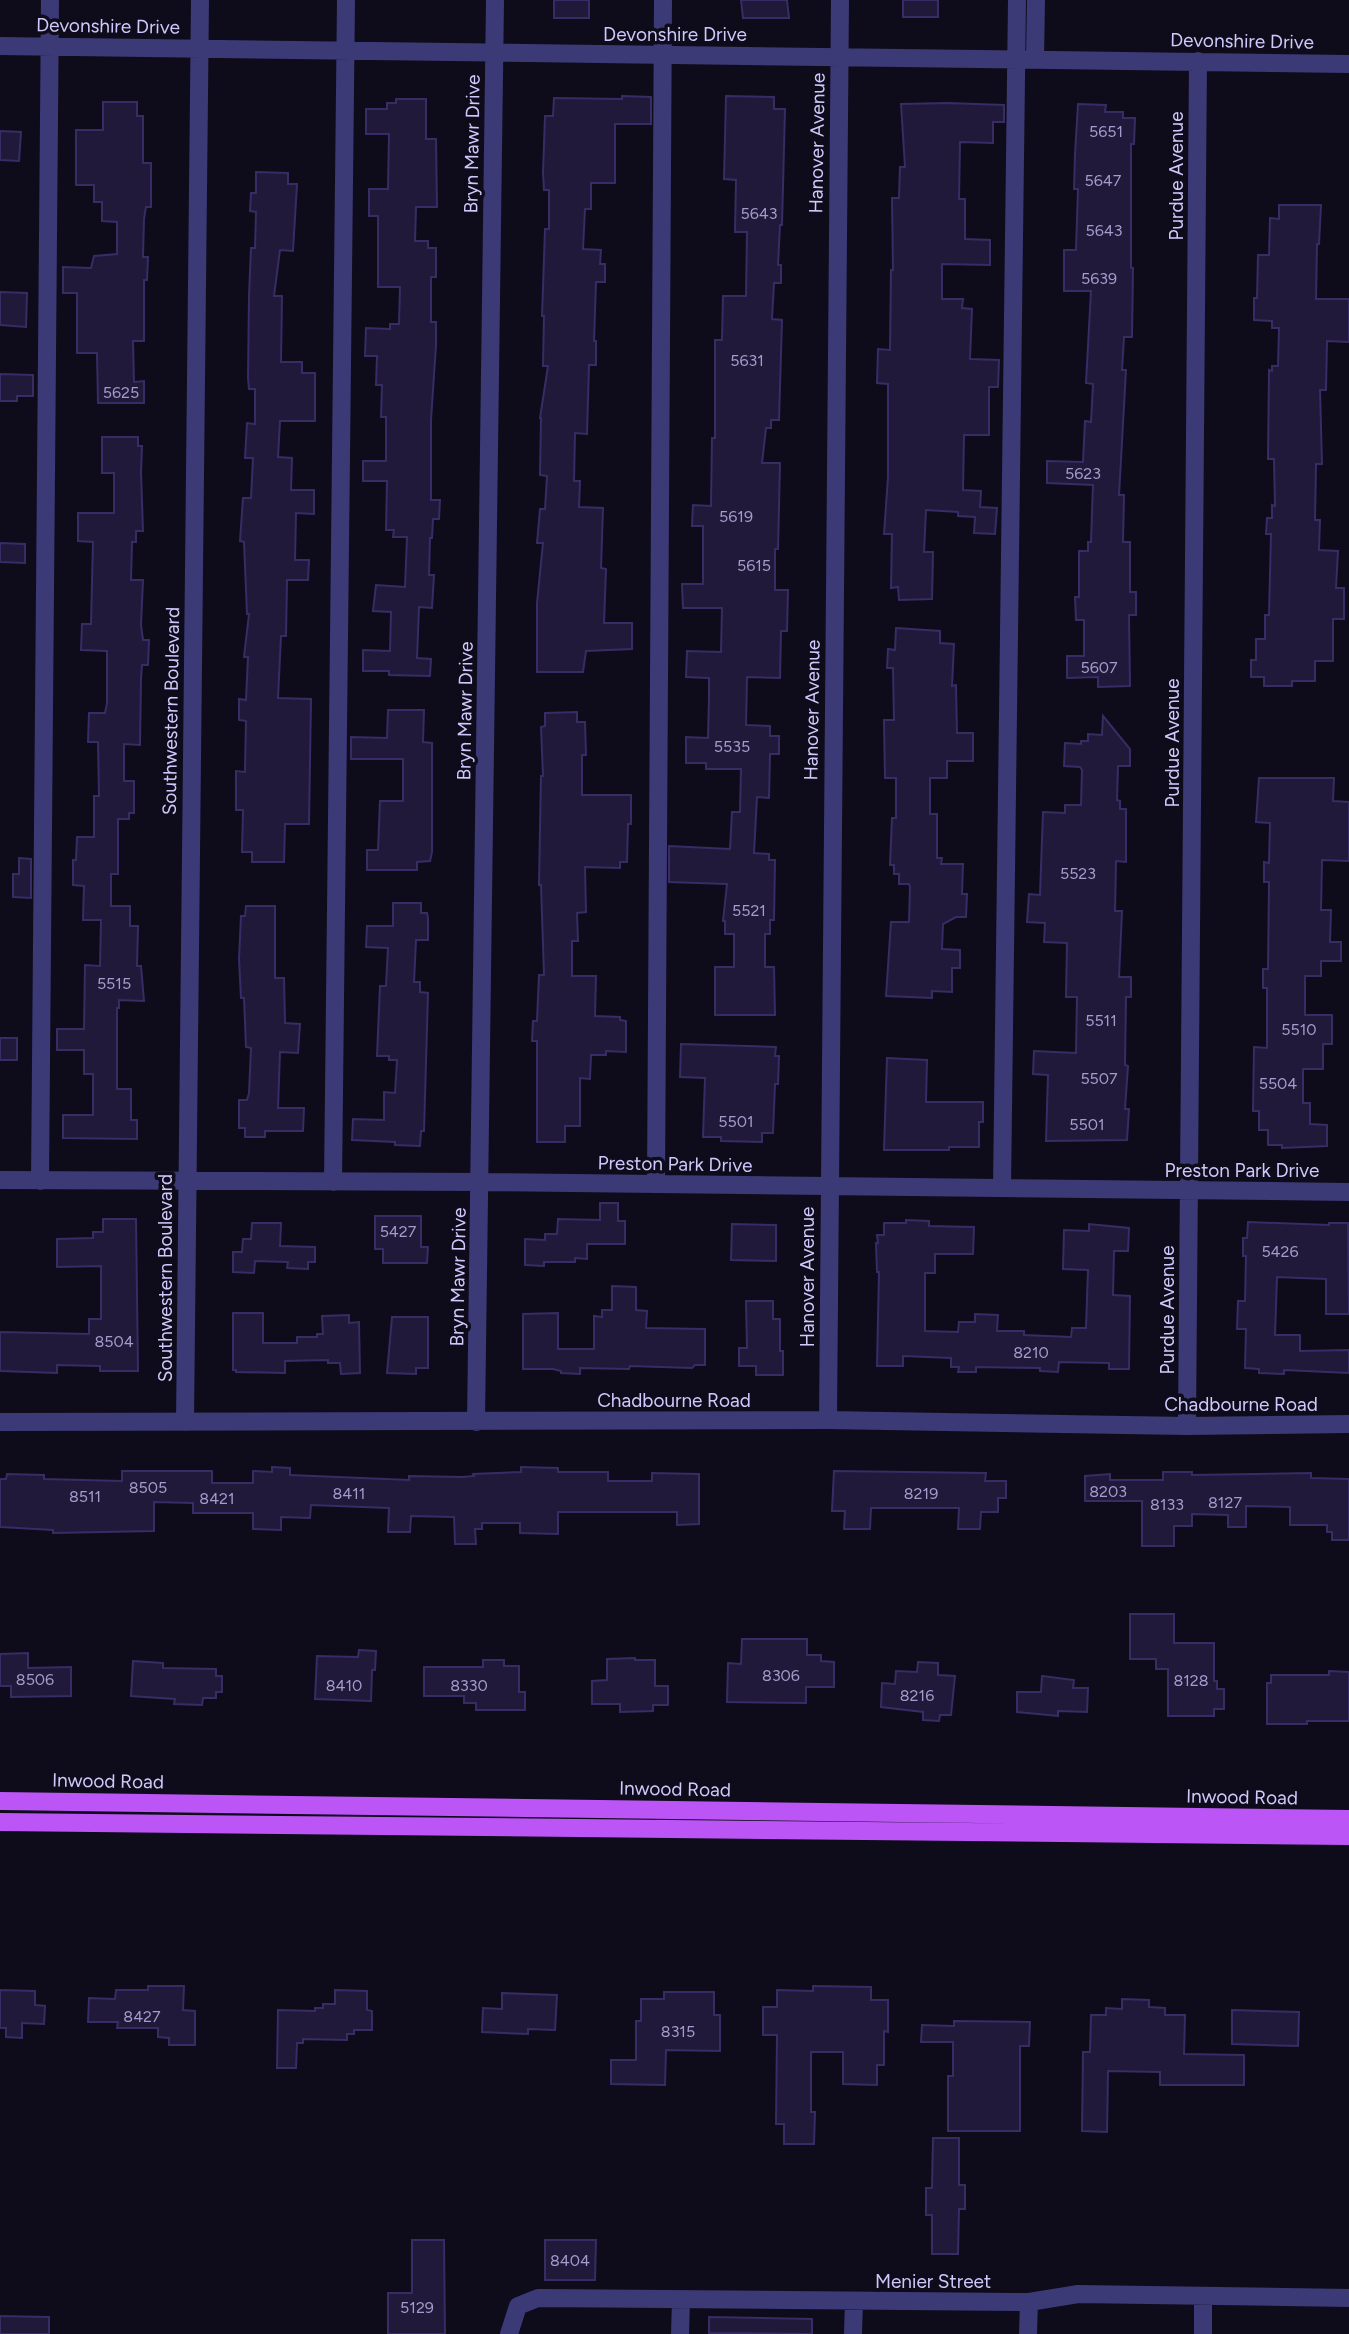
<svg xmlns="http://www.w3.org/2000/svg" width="1349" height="2334" viewBox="0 0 1349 2334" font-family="Figtree,sans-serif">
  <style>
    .building { fill: #20193a; stroke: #382c65; stroke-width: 2 }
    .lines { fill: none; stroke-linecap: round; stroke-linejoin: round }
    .minor { stroke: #3c3977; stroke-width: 18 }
    .major { stroke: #bc55f5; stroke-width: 18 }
    .labels { text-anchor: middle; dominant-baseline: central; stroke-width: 7; stroke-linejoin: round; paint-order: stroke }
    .number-label { font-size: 16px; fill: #a39ccc }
    .street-label { font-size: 19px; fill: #cfc8fc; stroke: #0e0c1a }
  </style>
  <rect width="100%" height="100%" fill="#0e0c1a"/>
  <path class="building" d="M554,0H589V18H554Z
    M741,0H787L789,18H743Z
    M903,0H938V17H903Z
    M622,96L651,97V124H615V183H591V209H585L583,249L601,250L600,264H605V282H596L594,341H596V365H589L587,434L575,433L574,481H580L579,507L603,508L601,568L606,569L604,623H632V649L586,651L583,672H537V603L543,543H537L540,509H545L547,476L540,475L541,418H540L548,366H543L544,316H542L545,229H549V190H544L543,173L545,116H553L554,98L622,99Z
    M726,96L774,97V109H785L782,225H780L778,265H781V283H774L772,319L782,320L779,420H771V428H766L762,463H780L778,549H775V590H788L787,631H781L780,678L747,677L746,725L770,726V736H779V754H770L769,798L757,797L754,853L769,854V860H775L774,920H770V934H765V967H774L775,1015H715V967H734V934H725V921H723L727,884L669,882V846L730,849L732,812H740L741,769H706V763H686V737L708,738L709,699V678L686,677L687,651L721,652L722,608H683L682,584H703V526H692L693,505L711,506L712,438H715V340H722L723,296H746L747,232H735L736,180L724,179Z
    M396,99H426V139H436L437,207H416L415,241H428V248H436V277H431V322H436V345L431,420V500H440L439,519H433L432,538H430L429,575H434L432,608L419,607L417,658L431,659L430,676L389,675V671H363V650L390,651L391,612L373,611L376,585L405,587L407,537H393L394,530H386L387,481H363V461H386V417H381L382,385H376L377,356H365L366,328L390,329V324H399L400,287H378V216H369V189H388L389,134H366V109H387V103H396Z
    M103,102H137V116H143V163H151V207H146L144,219L143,257H148L147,280H144V341H133L134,382L144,381V403H98L97,353H77V293H63V267L91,268L94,256L117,254V222L102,221V202H94V185H76V130H103Z
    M948,103L1004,105V122H993V143L960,142L959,199H965V239L990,240V265L942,264V299H963L962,308L972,309L970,359L999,360L998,387H989V435H964L963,490L981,491L980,507L997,508L995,534L974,533L975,517L958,516V512L926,510L924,552H933L932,599L899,600L898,587L891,588L892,534H884L888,477V384L877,383L878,349L890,350L891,270H893L892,198H899L900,167H905L901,104Z
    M1078,104L1106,105L1105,112H1123V118H1135L1134,144H1131V268H1133L1132,337H1124L1122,370H1126L1119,495H1124L1123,542H1130V592H1136V615H1129L1130,686L1098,687V677L1067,678V656H1084V620H1076L1075,597H1079V551H1088V542H1091L1093,485L1047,483V461L1083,462L1085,421L1091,422L1093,384L1086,383L1091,291H1064V250H1076L1078,189H1074L1075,154Z
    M0,131L21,132L19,161L0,160Z
    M256,172L288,173V184H297L293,251L280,250L274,296H282L281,362H302V373H315V421H280L278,457L292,458L291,490H314V514L296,513L295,560H309L308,580H287L286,636H281L278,698L311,699L309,824H285L284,862H252V852H242L243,810H236V771L245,772V768L246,721L239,720V699L246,700L248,657H244L249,614H247L244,542L240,541L243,498H251L253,458H245L247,423L255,424V389H249L248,378L249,296L251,248H255L256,212L250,211L251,193H256Z
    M1279,205H1321L1319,244H1317L1316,299H1349V342L1327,341L1326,390H1320L1322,464H1316L1315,520H1320L1319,550L1338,551L1336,588H1344V619H1333V661H1315V681H1292V686H1264V677H1251V660H1256V639H1265V615H1269L1271,534H1266L1267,518H1272V505L1275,506L1274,459H1268L1269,370L1272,371V366H1278L1279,328H1272V321L1254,320V298H1257L1258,255H1269L1270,218L1279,219Z
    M0,292L27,293L26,327L0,325Z
    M0,374L33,375V396H17V401H0Z
    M102,437H138V446H142L141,473L143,531H136V542H132L131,580H143L141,625L143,640H149L148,665H142L141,679L140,745L124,744V781H134V813H129V819H118V874H111V906H130V926H138L137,966H141L144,1001L119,1000V1008H117V1089H131V1120H137V1139L63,1138V1115H93V1074H84V1050H57V1029H84L85,965L100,966L101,920H83L84,886L73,885V860H76L77,837H94V796H99L98,742H88L89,713H105L107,703V651L81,650L82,624H91L93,542L78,541V513H114V473H102Z
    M0,543L25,544V563L0,562Z
    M896,628L940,631V643L954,644L952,686L956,685L957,733H973V761H947V778H930V814H937V858H942L941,864H963L962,894H967L966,917H956L943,924L942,949L960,950V968H952V992L932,991V998L886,996L891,922H909L910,887L909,884H899V874H894V865H890L892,818H896V778H885L884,720H894L893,668H887L888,649L895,650Z
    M388,710H424L423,742L432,743V852L430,861L417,862V870H367V850H378L380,801H403V759H351V737L387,738Z
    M577,712V722H585L586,755H582V795H631V824H628L627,862H620V868L585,867L586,912L577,913L578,941H572V976H596L595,1016L620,1017V1020L626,1021V1052L606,1051V1055H591L590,1079L580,1078V1126H565V1142H537V1041H532L533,1021H537L539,975H544L541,885H539L541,776H543L541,727L545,726V713Z
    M1103,716L1130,749V766H1118L1117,800L1120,801V809H1126V862L1116,861L1115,911H1122L1119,977H1131V997H1126L1125,1065L1128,1066L1125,1109H1129L1127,1140L1046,1141L1048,1075L1033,1074L1034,1051L1076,1053L1077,997H1066L1067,943L1044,942L1045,923L1027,922L1029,894L1040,895L1043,812L1065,813V805H1081L1082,770L1080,767L1064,766L1065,743L1081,744V741H1088V734L1102,735Z
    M1259,778H1334L1333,801L1349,802V861L1322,860L1321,910H1331L1330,942H1341V961H1321V976H1305V1015H1332V1044H1323V1069H1303V1103H1310V1124L1327,1125V1146L1282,1148V1145H1268V1130H1259V1111H1253L1254,1047L1267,1048V988H1263V969H1268L1269,882H1264V862L1269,863L1270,823L1256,822Z
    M19,858L31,859V898L13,897V874H19Z
    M393,903H421V913H427L428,918V940H416L414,982H420V992L428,993L424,1131H421L420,1146L395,1145V1142L352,1140L353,1119L384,1120V1092L395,1093L397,1060H389V1056H377L380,986H386L388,948L366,947L367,926H393Z
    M246,906H275V978H284L285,1023L300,1024L298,1053L280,1052L278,1108H304L303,1131H265V1137H245V1128H239V1100H247L249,1093L251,1048L246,1047L244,998H241L239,959L241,916H245Z
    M0,1038H17V1060H0Z
    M681,1044L776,1047L775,1056H779L778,1084H775L773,1133H762V1142L721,1141V1137H703L705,1078L680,1077Z
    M887,1058L927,1060L926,1102H983V1122H979V1147H949V1150H884Z
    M600,1203H618V1221H625V1244H587V1259L575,1258V1262H544V1266L525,1265V1239L545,1240V1234H557L558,1219L600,1220Z
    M375,1216H421V1247H428L427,1263H383V1249H375Z
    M103,1219H136L138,1371H100V1366L57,1365V1373L0,1371V1332L89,1334V1319H101V1266L57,1267V1239L93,1238V1232H103Z
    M906,1220L929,1221V1226L974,1227L973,1254H935V1273H925V1331L958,1332L959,1322H975V1314L998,1315L997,1331H1024V1335L1071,1337L1072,1328H1086L1088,1270L1063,1269L1064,1230L1089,1231V1224L1129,1228L1128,1251H1114L1113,1295L1130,1296L1129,1369H1109V1363L1059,1362L1058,1372L1040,1371V1368L976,1367V1372H958L959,1367H951V1358L903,1356V1366H877L879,1272H877L876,1243H878L877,1235H884V1223H906Z
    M1248,1222L1329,1225V1223H1348L1349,1314H1326V1279L1277,1277L1275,1335H1300V1351L1349,1350V1373L1284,1370V1374L1259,1373V1369L1245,1368L1246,1329H1237L1238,1301H1245L1246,1256H1243V1238H1247Z
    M252,1223H281L280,1246L315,1247V1262H308V1269L287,1268L288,1262L255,1261L254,1273L233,1272V1252H242L243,1239H251Z
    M732,1224L776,1225V1261L731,1260Z
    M612,1286L636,1287V1310L647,1311L646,1328L705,1329V1365H695L692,1368L630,1366L629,1369L580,1368V1374L561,1373V1371L553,1369H523V1314L558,1313V1349H594V1316L602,1317V1310H612Z
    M746,1301H773V1319H780V1351H783V1375H756V1366H739V1348H747Z
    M233,1313H263V1343H297V1337H317V1334H323L322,1316L349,1315V1323L359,1322L360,1373L341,1374L340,1363H328V1360L285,1361V1373L236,1372V1370H233Z
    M392,1317H428V1368H416V1374L387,1373Z
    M272,1467L290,1468V1475L409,1480V1476L463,1477L474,1476L473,1474L521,1472V1467L558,1468V1472H608V1481H652V1473L699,1474V1524L677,1525V1512H558V1534L520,1533V1523H482V1529H475L476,1544H455L454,1517L411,1516L410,1532H388L389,1508L311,1505L310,1518L281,1517V1530L253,1529V1513H193V1503L154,1502V1531L53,1533V1530L0,1527V1479H6L7,1474L44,1475V1479L122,1481V1471H212V1483H253V1471L272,1472Z
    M834,1471L986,1473L985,1481H1006V1498H998V1512H981L980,1529H958L959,1508H871L870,1529H844L845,1511H832Z
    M1163,1472H1192V1475L1311,1473V1478L1349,1479V1540H1332V1532H1327V1525H1290V1507L1246,1506V1527H1228V1515L1192,1514V1526H1174V1546H1142V1501H1085V1476L1110,1474V1480H1163Z
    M1130,1614H1174V1643H1214V1681H1217V1689H1224V1709H1214V1716H1168V1669H1156V1659H1130Z
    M742,1639H807V1655H821V1661L834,1662V1687H806V1703L727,1702L728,1663L741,1664Z
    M359,1650L376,1651L375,1670H372L371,1701L315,1699L317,1656L358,1657Z
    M28,1653V1668L71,1667V1696L11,1697V1686H0V1654Z
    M635,1658V1660H655V1686H668V1705H653V1711L620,1712V1704H592V1681L607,1680V1659Z
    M483,1660H504V1666H519V1692H525V1710H476V1703H464V1696H424V1667H483Z
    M133,1661L163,1663V1668L216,1669V1676H222V1692H216V1698H203L202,1705L174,1704L175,1699L131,1696Z
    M918,1662L938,1663V1675L955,1676L951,1715H940L939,1721L923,1720V1712L881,1707L882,1683L895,1684L896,1671L917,1672Z
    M1329,1671L1349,1672V1721H1307V1724H1267V1683H1271V1675H1329Z
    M1042,1676L1074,1680L1073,1688H1088L1087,1712L1058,1711V1716L1017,1712V1692H1041Z
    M148,1986H184L183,2010L195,2011V2045H169V2038L158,2037V2028H117L118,2022H88L89,1998L115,1999L116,1990H148Z
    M813,1986L871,1987V2000H888V2032L884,2031V2065H877V2085L843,2084V2052H811V2112H815L814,2144H784V2124H776L777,2035H763V2007H777V1990L813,1991Z
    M0,1990L35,1991V2005L45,2006L44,2024L22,2023V2038L6,2037V2028H0Z
    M335,1990L367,1991V2010L372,2011V2030H354V2034H347V2040L303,2039V2043H297L296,2068H277L278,2010L315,2011V2008H323V2004H335Z
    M664,1992H714V2015H720V2051L666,2050L665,2085L611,2084V2060H636V2021H641V1999H664Z
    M502,1993L557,1995L555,2030L528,2029V2034L482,2032L483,2008L502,2009Z
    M1122,1999L1149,2000V2007L1165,2008V2015H1185L1184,2054L1244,2055V2085H1160V2072L1108,2071L1107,2132L1082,2131L1083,2052H1090L1091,2015H1106V2008L1122,2009Z
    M1232,2010L1299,2012L1298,2046L1232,2044Z
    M954,2021L1030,2022L1029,2046H1020V2131H948V2076H953V2042H921L922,2025L954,2026Z
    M933,2138H959V2185H965V2209H959L958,2254H932V2215H926V2188H932Z
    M412,2240H444L445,2334H388V2293H412Z
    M545,2240H596L595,2280H545Z
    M0,2316L49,2317V2334H0Z
    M709,2317L812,2319V2334L709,2333Z"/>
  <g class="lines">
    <path class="minor" d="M0,46L1349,64
      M1035,59L1036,0
      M0,1180L480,1182L1349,1192
      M40,1181L50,0
      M333,1182L346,0
      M656,1184L663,0
      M1002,1188L1017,0
      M828,1420L840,0
      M0,1422L828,1420L1187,1426L1349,1424
      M185,1422L200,0
      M476,1422L495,0
      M1187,1426L1198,61
      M509,2334L518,2306L538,2298L1029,2302L1078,2294L1349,2298
      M680,2334L681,2300
      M853,2334L854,2302
      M1028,2334L1029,2302
      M1203,2334V2297"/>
    <path class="major" d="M0,1801L1349,1819
      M0,1822L1349,1836"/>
  </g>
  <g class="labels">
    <g class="number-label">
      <text x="1106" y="131">5651</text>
      <text x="1103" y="180">5647</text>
      <text x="759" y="213">5643</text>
      <text x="1104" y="230">5643</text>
      <text x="1099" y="278">5639</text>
      <text x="747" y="360">5631</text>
      <text x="121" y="392">5625</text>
      <text x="1083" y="473">5623</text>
      <text x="736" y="516">5619</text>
      <text x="754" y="565">5615</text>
      <text x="1099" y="667">5607</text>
      <text x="732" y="746">5535</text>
      <text x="1078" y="873">5523</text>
      <text x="749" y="910">5521</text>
      <text x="114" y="983">5515</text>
      <text x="1101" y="1020">5511</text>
      <text x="1299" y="1029">5510</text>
      <text x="1099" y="1078">5507</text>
      <text x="1278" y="1083">5504</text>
      <text x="736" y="1121">5501</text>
      <text x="1087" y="1124">5501</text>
      <text x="398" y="1231">5427</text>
      <text x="1280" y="1251">5426</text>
      <text x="114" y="1341">8504</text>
      <text x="1031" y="1352">8210</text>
      <text x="148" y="1487">8505</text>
      <text x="1108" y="1491">8203</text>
      <text x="349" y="1493">8411</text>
      <text x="921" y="1493">8219</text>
      <text x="85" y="1496">8511</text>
      <text x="217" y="1498">8421</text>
      <text x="1225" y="1502">8127</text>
      <text x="1167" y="1504">8133</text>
      <text x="781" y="1675">8306</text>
      <text x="35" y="1679">8506</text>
      <text x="1191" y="1680">8128</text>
      <text x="344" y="1685">8410</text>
      <text x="469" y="1685">8330</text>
      <text x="917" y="1695">8216</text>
      <text x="142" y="2016">8427</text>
      <text x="678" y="2031">8315</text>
      <text x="570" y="2260">8404</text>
      <text x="417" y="2307">5129</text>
    </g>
    <g class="street-label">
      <text transform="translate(108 26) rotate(1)">Devonshire Drive</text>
      <text x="675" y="34">Devonshire Drive</text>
      <text transform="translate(1242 41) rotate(1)">Devonshire Drive</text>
      <text transform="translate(817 143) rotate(-89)">Hanover Avenue</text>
      <text transform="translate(472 144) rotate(-89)">Bryn Mawr Drive</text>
      <text transform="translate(1176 176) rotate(-90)">Purdue Avenue</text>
      <text transform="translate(812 710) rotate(-89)">Hanover Avenue</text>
      <text transform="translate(171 711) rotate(-89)">Southwestern Boulevard</text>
      <text transform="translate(465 711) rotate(-89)">Bryn Mawr Drive</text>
      <text transform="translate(1172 743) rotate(-90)">Purdue Avenue</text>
      <text transform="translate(675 1164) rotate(1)">Preston Park Drive</text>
      <text x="1242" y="1170">Preston Park Drive</text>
      <text transform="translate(458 1277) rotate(-89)">Bryn Mawr Drive</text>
      <text transform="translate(807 1277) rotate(-90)">Hanover Avenue</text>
      <text transform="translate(165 1278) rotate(-90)">Southwestern Boulevard</text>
      <text transform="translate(1167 1310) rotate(-90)">Purdue Avenue</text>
      <text x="674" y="1400">Chadbourne Road</text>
      <text x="1241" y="1404">Chadbourne Road</text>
      <text transform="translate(108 1781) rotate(1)">Inwood Road</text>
      <text transform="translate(675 1789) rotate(1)">Inwood Road</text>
      <text transform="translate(1242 1797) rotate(1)">Inwood Road</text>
      <text x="933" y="2281">Menier Street</text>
    </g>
  </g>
</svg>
